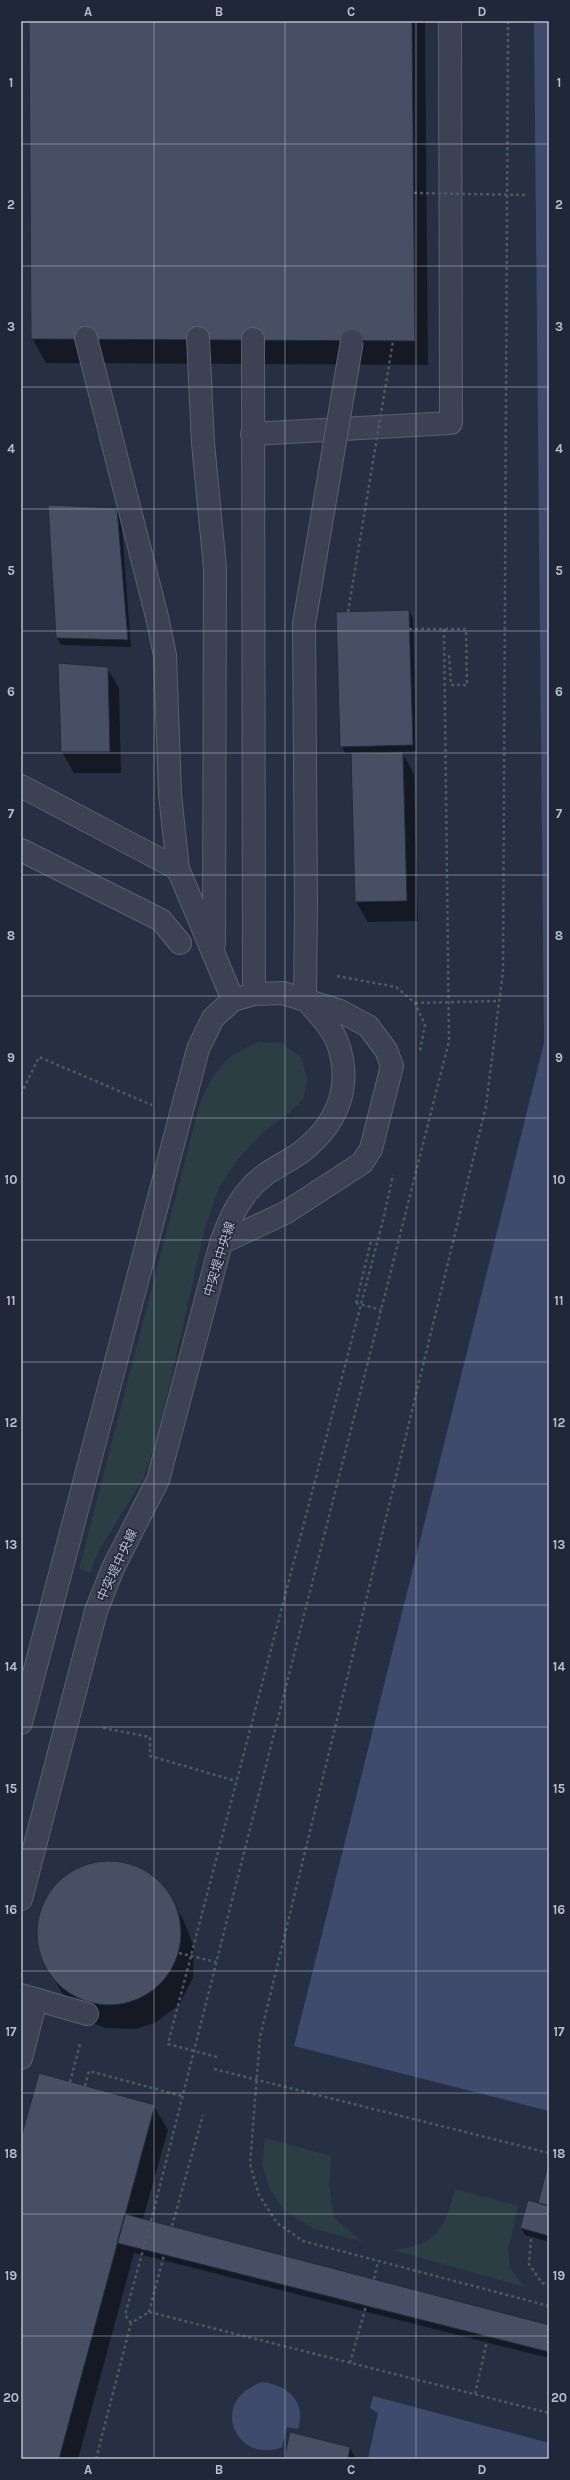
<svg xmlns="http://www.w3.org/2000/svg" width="570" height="2480" viewBox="0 0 570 2480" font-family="Karla,'Noto Sans JP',sans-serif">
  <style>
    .green { fill: #2a3e44 }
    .water { fill: #3e4b6c }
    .shadow { fill: #0007 }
    .building { fill: #474f65; stroke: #22293a }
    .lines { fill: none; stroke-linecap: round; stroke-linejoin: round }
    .minor-casing { stroke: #5a6070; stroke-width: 24 }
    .path { stroke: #485b61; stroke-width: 2.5; stroke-dasharray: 3 3; stroke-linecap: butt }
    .minor { stroke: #3c4253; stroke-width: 22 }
    .minor-bridge-casing { stroke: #5a6070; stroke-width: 24; stroke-linecap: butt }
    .path-bridge { stroke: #485b61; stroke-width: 2.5; stroke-dasharray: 3 3; stroke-linecap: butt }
    .minor-bridge { stroke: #3c4253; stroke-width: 22 }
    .grid { fill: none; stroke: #b9becd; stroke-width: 1; stroke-opacity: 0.55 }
    .labels { text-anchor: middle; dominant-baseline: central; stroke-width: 3; stroke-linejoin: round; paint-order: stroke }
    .street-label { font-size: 13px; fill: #b9becd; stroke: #202738 }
    .neatline { fill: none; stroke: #b9becd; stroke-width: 1.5 }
    .grid-label { font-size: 13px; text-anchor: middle; font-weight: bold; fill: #b9becd }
  </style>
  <rect width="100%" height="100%" fill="#273043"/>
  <path class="green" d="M259,1042L282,1043L301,1057L307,1078L304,1098L289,1113L261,1134L238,1159L219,1187L205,1228L157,1440L143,1479L97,1554L90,1573L79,1569L200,1103C216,1068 223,1057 259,1042Z
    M265,2138L331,2156L329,2184L334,2218L363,2242L312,2228L285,2211L270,2190L262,2164Z
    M455,2189L518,2206L508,2250L510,2268L525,2287L392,2250C437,2246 444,2230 455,2189Z"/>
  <path class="water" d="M534,21H549V2111L294,2046L544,1043Z
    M262,2382C287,2385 307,2401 298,2429L287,2427L282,2447C236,2465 207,2401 262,2382Z
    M373,2396L549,2443V2459L368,2458L378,2413L370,2408Z"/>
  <path class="shadow" d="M30,21H425L428,365L46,363L32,338Z
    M49,506L117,509L121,516L131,647L61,645L57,638Z
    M409,611L413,618L416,751L402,752L414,774L418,921L368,922L356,902L352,753H345L341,746Z
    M107,668L119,688L121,773H74L62,752Z
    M97,1863L128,1865L146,1873L162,1885L183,1919L194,1947L193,1978L179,2005L155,2023L135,2029L105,2028L86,2020L65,1998L45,1964L39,1945L40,1915L54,1888L78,1869Z
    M154,2106L168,2130L143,2219L549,2326V2358L134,2253L78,2459H21V2142Z
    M549,2164V2242L525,2235L521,2228L539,2204Z
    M350,2448L356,2459H285Z"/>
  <path class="building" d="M29,21H412L415,341L31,339Z
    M48,505L117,508L128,640L56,638Z
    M409,610L413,745L340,747L336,612Z
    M58,663L108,667L110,752H61Z
    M403,752L407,901L355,902L351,753Z
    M37 1933a72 72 0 1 1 144 0a72 72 0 1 1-144 0Z
    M39,2073L155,2105L59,2459H21V2138Z
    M549,2161V2206L538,2203Z
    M528,2200L549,2206V2236L520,2228Z
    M125,2214L549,2325V2352L117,2243Z
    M290,2432L350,2447L348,2459H284Z"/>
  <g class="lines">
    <defs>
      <path id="minor" d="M86,338L157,617L165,655L170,794L178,869L233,1000
        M198,338L203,443L215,568L214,944
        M253,339L254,994
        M252,434L451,423L450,21
        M21,786L178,869
        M21,850L161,920L180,943
        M305,1000L306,904
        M21,1723L198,1049L213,1018L233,1000L254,994L283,993L340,1011L368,1026L386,1050L392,1066L371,1149L362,1163L285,1213L221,1243
        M21,1899L96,1611L113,1568L158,1480L221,1243C228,1224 234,1208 247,1192C264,1171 280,1167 300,1153C336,1126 353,1088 338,1044C332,1027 318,1014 306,1000
        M21,1995L87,2014
        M21,2058L36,2000"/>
    </defs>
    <use href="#minor" class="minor-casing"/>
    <path class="path" d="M508,21L503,971L486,1106L260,2037L250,2164L259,2195L277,2223L303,2241L549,2306
      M409,629H466L467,685H451L449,653
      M337,976L396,987L415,1003L425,1025L420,1051
      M415,1003L499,1001
      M21,1094L39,1057L152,1105
      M356,1303L371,1241
      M103,1728L150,1737V1756L236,1781
      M217,2057L168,2044L383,1220L393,1175
      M214,2069L549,2153
      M70,2082L80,2044
      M85,2086L89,2071L182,2096
      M172,2226L203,2115
      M531,2239L529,2264L542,2283L549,2285
      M374,2279L378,2261
      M149,2312L164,2255
      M131,2323L125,2315L151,2221
      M350,2363L366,2306
      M475,2394L487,2341
      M96,2459L131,2323L149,2312L549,2413"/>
    <use href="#minor" class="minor"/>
    <defs>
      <path id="minor-bridge" d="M306,904L304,624L352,341"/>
    </defs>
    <use href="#minor-bridge" class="minor-bridge-casing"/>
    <path class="path-bridge" d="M414,193L526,195
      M348,612L393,341
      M356,1303L381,1310
      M179,1953L216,1962
      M151,2221L449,1041L444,629"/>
    <use href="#minor-bridge" class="minor-bridge"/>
  </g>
  <path class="grid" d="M154,21V2459M285,21V2459M416,21V2459M21,144H549M21,266H549M21,387H549M21,509H549M21,631H549M21,753H549M21,875H549M21,996H549M21,1118H549M21,1240H549M21,1362H549M21,1484H549M21,1605H549M21,1727H549M21,1849H549M21,1971H549M21,2093H549M21,2214H549M21,2336H549"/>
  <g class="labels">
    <g class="street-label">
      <text transform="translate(219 1259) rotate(-73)">中突堤中央線</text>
      <text transform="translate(117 1565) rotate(-65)">中突堤中央線</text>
    </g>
  </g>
  <rect width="570" height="2480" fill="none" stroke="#202738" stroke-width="44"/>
  <rect x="22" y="22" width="526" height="2436" class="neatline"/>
  <g class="grid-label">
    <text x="88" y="16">A</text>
    <text x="219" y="16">B</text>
    <text x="351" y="16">C</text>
    <text x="482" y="16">D</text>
    <text x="11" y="87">1</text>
    <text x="559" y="87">1</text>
    <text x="11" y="209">2</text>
    <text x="559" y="209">2</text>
    <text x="11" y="331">3</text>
    <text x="559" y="331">3</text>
    <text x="11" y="453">4</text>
    <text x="559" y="453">4</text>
    <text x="11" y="575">5</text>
    <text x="559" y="575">5</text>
    <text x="11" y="696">6</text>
    <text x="559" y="696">6</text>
    <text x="11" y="818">7</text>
    <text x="559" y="818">7</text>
    <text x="11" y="940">8</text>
    <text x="559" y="940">8</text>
    <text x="11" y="1062">9</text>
    <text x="559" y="1062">9</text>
    <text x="11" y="1184">10</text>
    <text x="559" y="1184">10</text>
    <text x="11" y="1305">11</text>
    <text x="559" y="1305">11</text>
    <text x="11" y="1427">12</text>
    <text x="559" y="1427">12</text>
    <text x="11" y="1549">13</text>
    <text x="559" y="1549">13</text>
    <text x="11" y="1671">14</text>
    <text x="559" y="1671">14</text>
    <text x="11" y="1793">15</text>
    <text x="559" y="1793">15</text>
    <text x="11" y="1914">16</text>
    <text x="559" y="1914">16</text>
    <text x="11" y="2036">17</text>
    <text x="559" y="2036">17</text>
    <text x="11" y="2158">18</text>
    <text x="559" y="2158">18</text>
    <text x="11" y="2280">19</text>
    <text x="559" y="2280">19</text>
    <text x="11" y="2402">20</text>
    <text x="559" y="2402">20</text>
    <text x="88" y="2474">A</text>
    <text x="219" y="2474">B</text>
    <text x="351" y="2474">C</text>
    <text x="482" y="2474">D</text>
  </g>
</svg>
